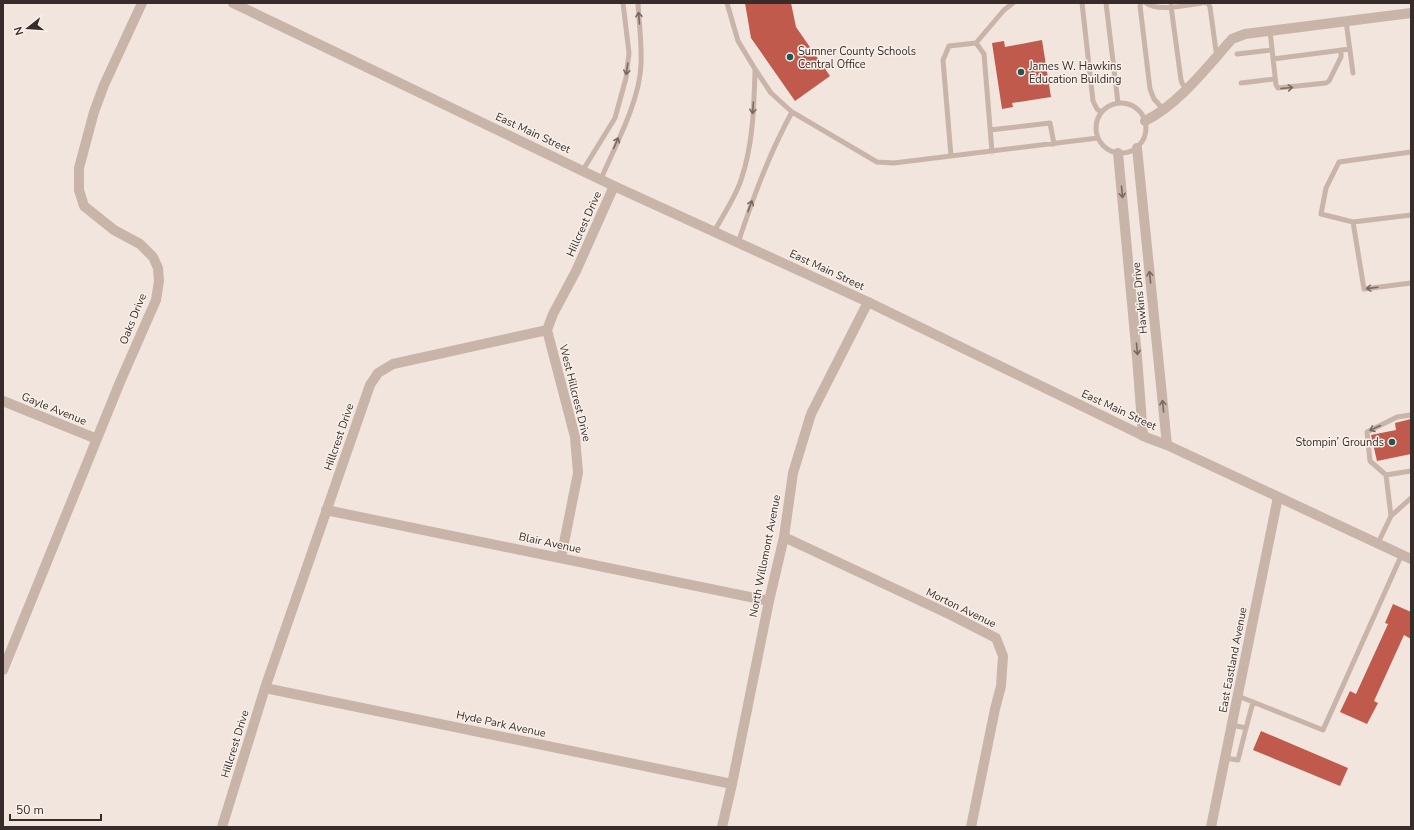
<svg xmlns="http://www.w3.org/2000/svg" width="1414" height="830" viewBox="0 0 1414 830" font-family="'Nunito Sans',sans-serif">
  <style>
    .building { fill: #c05a4d }
    .lines { fill: none; stroke-linecap: round; stroke-linejoin: round }
    .service { stroke: #c9b4aa; stroke-width: 5 }
    .minor { stroke: #c9b4aa; stroke-width: 10 }
    .tertiary { stroke: #c9b4aa; stroke-width: 10 }
    .oneway { stroke: #796963 }
    .poi-dot { fill: #205653; stroke: #f9f0ea; stroke-width: 1.5 }
    .labels { text-anchor: middle; dominant-baseline: central; stroke-width: 3; stroke-linejoin: round; paint-order: stroke }
    .poi-label { font-size: 11px; fill: #372c29; stroke: #f9f0ea; text-anchor: start }
    .street-label { font-size: 11px; fill: #372c29; stroke: #f9f0ea }
  </style>
  <rect width="100%" height="100%" fill="#f1e5dd"/>
  <path class="building" d="M745,3H791L796,27L830,76L795,101L751,38Z
    M1042,40L1051,97L1012,103L1013,107L1002,109L992,43L1004,41L1005,47Z
    M1411,419V454L1377,461L1371,435L1396,430L1395,423Z
    M1393,604L1411,612V639L1404,635L1374,701L1378,703L1367,724L1340,712L1350,691L1356,694L1388,624L1385,623Z
    M1261,731L1348,768L1340,786L1253,750Z"/>
  <g class="lines">
    <path class="service" d="M727,3L738,41L755,69L771,93L792,112L877,162L894,163L1098,138
      M1082,3L1093,101L1097,109L1101,112
      M1106,3L1118,103
      M1141,3L1140,6L1150,89L1154,99L1164,110
      M1146,3C1158,12 1187,5 1202,3
      M1206,3H1208L1210,7L1216,51L1218,54
      M1171,6L1181,80L1182,83L1186,89
      M1346,21L1353,73
      M1270,31L1276,85L1278,88L1326,83L1329,81L1341,57V50
      M976,43L1004,10L1013,3
      M1237,54L1272,50
      M1273,59L1350,49
      M1241,83L1275,79
      M1096 128a25 25 0 1 1 50 0a25 25 0 1 1-50 0Z
      M990,130L1050,123L1054,144
      M951,156L943,60L949,46L976,43L984,54L992,152
      M583,170L615,118L626,78L629,53L623,3
      M601,179C615,146 640,101 641,64C642,44 639,23 638,3
      M1411,215L1353,222L1364,289L1411,283
      M1353,222L1321,214L1326,188L1339,162L1411,152
      M714,232C723,215 735,198 741,180C753,145 754,107 755,70
      M738,243C753,198 769,154 792,112
      M1386,475L1411,471
      M1391,516L1386,475L1370,461L1367,432L1397,417L1411,415
      M1378,543L1391,516L1411,498
      M1238,696L1323,730L1402,554
      M1246,728L1253,702
      M1225,758L1238,760L1246,728L1232,725"/>
    <path class="minor" d="M1145,121C1179,104 1207,67 1232,39L1245,34L1411,13
      M1137,148L1167,445
      M1118,153L1137,357L1143,436
      M547,330L575,437L578,473L561,558
      M3,401L97,439
      M326,510L769,601
      M784,537L951,615L996,638L1003,656L1001,686L995,709L971,827
      M3,670L120,382L156,300L159,281L158,268L153,257L140,244L114,230L84,206L79,190V168L94,112L104,85L142,3
      M265,688L732,784
      M222,827L265,688L370,385L378,373L393,364L547,330L553,314L576,271L614,186
      M722,827L732,784L769,601L784,537L793,473L811,414L868,302
      M1211,827L1278,497"/>
    <path class="tertiary" d="M233,3L614,186L868,302L1148,438L1167,445L1411,559"/>
  </g>
  <defs><path id="oneway-shaft" d="M-6 0H5M1.5-3L5.5 0L1.5 3" fill="none" stroke-width="1.6" stroke-linecap="round" stroke-linejoin="round"/></defs>
  <g class="oneway">
    <use href="#oneway-shaft" transform="translate(639 18) rotate(-94)"/>
    <use href="#oneway-shaft" transform="translate(627 69) rotate(98)"/>
    <use href="#oneway-shaft" transform="translate(1287 88) rotate(-5)"/>
    <use href="#oneway-shaft" transform="translate(753 108) rotate(94)"/>
    <use href="#oneway-shaft" transform="translate(616 143) rotate(-67)"/>
    <use href="#oneway-shaft" transform="translate(1122 192) rotate(85)"/>
    <use href="#oneway-shaft" transform="translate(750 206) rotate(-70)"/>
    <use href="#oneway-shaft" transform="translate(1150 277) rotate(-96)"/>
    <use href="#oneway-shaft" transform="translate(1372 288) rotate(173)"/>
    <use href="#oneway-shaft" transform="translate(1137 349) rotate(85)"/>
    <use href="#oneway-shaft" transform="translate(1163 406) rotate(-96)"/>
    <use href="#oneway-shaft" transform="translate(1375 428) rotate(155)"/>
  </g>
  <g class="poi-dot">
    <circle cx="790" cy="57" r="4"/>
    <circle cx="1021" cy="72" r="4"/>
    <circle cx="1392" cy="442" r="4"/>
  </g>
  <g class="labels">
    <g class="poi-label">
      <text x="798" y="51">Sumner County Schools<tspan x="798" dy="13">Central Office</tspan></text>
      <text x="1029" y="66">James W. Hawkins<tspan x="1029" dy="13">Education Building</tspan></text>
      <text x="1384" y="442" text-anchor="end">Stompin’ Grounds</text>
    </g>
    <g class="street-label">
      <text transform="translate(533 133) rotate(25)">East Main Street</text>
      <text transform="translate(584 224) rotate(-66)">Hillcrest Drive</text>
      <text transform="translate(827 270) rotate(25)">East Main Street</text>
      <text transform="translate(1140 298) rotate(-96)">Hawkins Drive</text>
      <text transform="translate(133 319) rotate(-68)">Oaks Drive</text>
      <text transform="translate(575 393) rotate(76)">West Hillcrest Drive</text>
      <text transform="translate(54 409) rotate(22)">Gayle Avenue</text>
      <text transform="translate(1119 410) rotate(25)">East Main Street</text>
      <text transform="translate(339 437) rotate(-71)">Hillcrest Drive</text>
      <text transform="translate(550 543) rotate(12)">Blair Avenue</text>
      <text transform="translate(765 556) rotate(-79)">North Willomont Avenue</text>
      <text transform="translate(961 608) rotate(26)">Morton Avenue</text>
      <text transform="translate(1233 660) rotate(-79)">East Eastland Avenue</text>
      <text transform="translate(501 724) rotate(12)">Hyde Park Avenue</text>
      <text transform="translate(235 744) rotate(-73)">Hillcrest Drive</text>
    </g>
  </g>
  <rect width="1414" height="830" fill="none" stroke="#372c29" stroke-width="8"/>
  <g transform="translate(28 28) rotate(253)" stroke="#f9f0ea" stroke-width="3" paint-order="stroke">
  <path d="M0-3L7 15L0 10L-7 15Z" fill="#372c29"/>
  <text y="-6" font-size="11" font-weight="bold" text-anchor="middle" fill="#372c29">N</text>
  </g>
  <path d="M10 814v6h91v-6" fill="none" stroke="#372c29" stroke-width="2"/>
  <text x="16" y="814" font-size="12" fill="#372c29" stroke="#f9f0ea" stroke-width="3" paint-order="stroke">50 m</text>
</svg>
